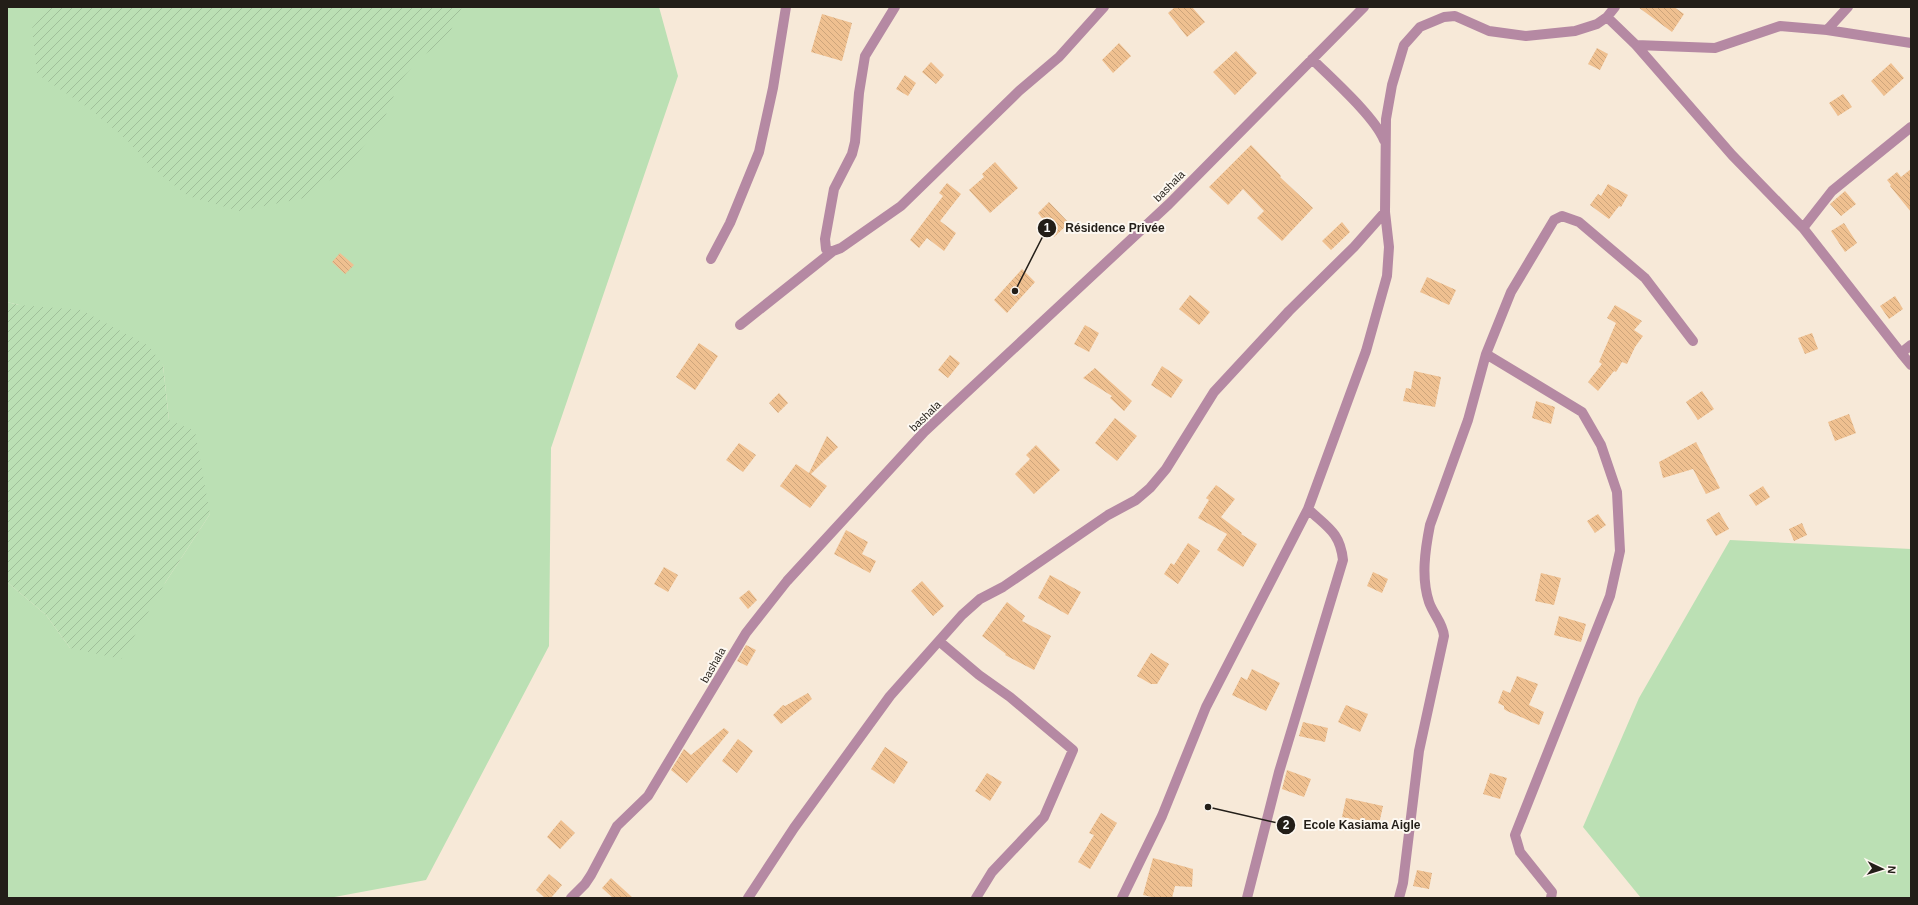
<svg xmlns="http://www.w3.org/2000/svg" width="1918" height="905" viewBox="0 0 1918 905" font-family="Helvetica,sans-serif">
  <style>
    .grass { fill: #bbe0b4 }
    .garden { fill: url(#garden-furrows) }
    .building { fill: url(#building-back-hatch) }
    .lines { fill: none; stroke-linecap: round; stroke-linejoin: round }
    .street { stroke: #b589a3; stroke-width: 10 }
    .labels { text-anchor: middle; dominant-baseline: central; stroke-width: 4; stroke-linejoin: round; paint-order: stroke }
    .street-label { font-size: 11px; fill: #231e18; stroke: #fdf8f1 }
    .leader { fill: none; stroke: #231e18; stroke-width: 1.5 }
    .callout-dot { fill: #231e18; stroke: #fdf8f1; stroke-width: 1.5 }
    .mark-label { font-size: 12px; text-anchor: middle; font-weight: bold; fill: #fff }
    .callout-label { font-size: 12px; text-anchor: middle; font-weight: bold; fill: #231e18; stroke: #fdf8f1; stroke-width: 4; stroke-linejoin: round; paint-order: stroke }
  </style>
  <defs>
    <pattern id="garden-furrows" width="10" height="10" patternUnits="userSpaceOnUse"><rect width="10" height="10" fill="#bbe0b4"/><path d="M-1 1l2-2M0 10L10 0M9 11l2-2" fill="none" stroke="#a0c09a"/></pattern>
    <pattern id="building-back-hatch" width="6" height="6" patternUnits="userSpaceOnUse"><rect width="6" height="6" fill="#efc090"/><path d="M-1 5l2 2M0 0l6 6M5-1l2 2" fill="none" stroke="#cda57b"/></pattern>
  </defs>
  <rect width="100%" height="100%" fill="#f7e9d8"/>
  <path class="grass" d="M7,7H659L678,76L551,448L549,646L426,880L329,898H7V582L46,615L70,648L165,583L210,514L169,420L163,365L19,305L7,302Z
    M1730,540L1911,549V898H1641L1583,827L1639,698Z"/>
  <path class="garden" d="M50,7H462L447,38L420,58L400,81L381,126L341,172L304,198L239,211L188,196L151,167L127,140L90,109L37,74L32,28Z
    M7,302L19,305L81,310L149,346L163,365L169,420L195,431L210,514L165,583L121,659L70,648L46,615L7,582Z"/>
  <path class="building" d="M1175,7H1192L1205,22L1187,37L1168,13Z
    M1638,7H1674L1684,14L1672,32Z
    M822,14L852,23L842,61L811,52Z
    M1119,43L1131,56L1113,73L1102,60Z
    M1597,48L1608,54L1600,70L1588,64Z
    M1236,51L1257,73L1235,95L1213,72Z
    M931,62L944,75L936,84L922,72Z
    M1891,63L1904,78L1884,96L1871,81Z
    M905,75L916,83L908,96L896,89Z
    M1843,94L1852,107L1838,116L1829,103Z
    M1251,145L1281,176L1280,177L1313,208L1282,241L1257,218L1264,211L1243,189L1228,205L1209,187Z
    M995,162L1018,188L990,213L969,190L984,177L982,174Z
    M1911,169V212L1890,186L1891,185L1887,180L1897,172L1901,177Z
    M947,183L961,194L940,221L956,233L944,251L927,238L919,248L910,240L943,196L939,193Z
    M1608,184L1628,195L1621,207L1619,206L1609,219L1590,205L1598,194L1601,196Z
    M1845,191L1856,204L1841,216L1830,204Z
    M1049,202L1069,223L1054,237L1044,225L1046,223L1038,213Z
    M1342,222L1350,232L1331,250L1322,241Z
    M1844,223L1857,243L1845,252L1831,231Z
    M340,253L354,265L345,274L332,262Z
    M1022,269L1035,282L1007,313L994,300Z
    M1427,277L1456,290L1449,305L1420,292Z
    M1190,295L1210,312L1199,325L1179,309Z
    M1895,296L1903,309L1889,319L1880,306Z
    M1615,305L1642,321L1634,330L1643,336L1635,347L1627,364L1622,362L1616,372L1614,371L1598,391L1588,382L1602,364L1599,362L1616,323L1607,318Z
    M1085,325L1099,333L1089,352L1074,344Z
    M1812,333L1818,349L1805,354L1798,338Z
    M699,343L718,356L695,390L676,377Z
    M950,355L960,363L948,378L938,370Z
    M1162,366L1183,380L1171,398L1151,385Z
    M1095,368L1132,401L1124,411L1110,398L1112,396L1083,378Z
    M1414,371L1441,377L1435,407L1403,401L1406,388L1411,389Z
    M1702,391L1714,409L1698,420L1686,402Z
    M779,393L788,403L778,413L769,403Z
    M1536,401L1555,407L1551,424L1532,418Z
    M1849,414L1856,433L1835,441L1828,422Z
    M1115,418L1137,436L1117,461L1095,443Z
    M827,436L838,447L811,474L827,486L810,508L780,486L796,464L809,473Z
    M1696,442L1720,488L1706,494L1693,469L1663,478L1659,462Z
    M739,443L756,455L743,472L726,460Z
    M1036,445L1060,470L1034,494L1015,474L1030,459L1026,455Z
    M1216,485L1235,499L1221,517L1242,533L1241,534L1257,544L1243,567L1217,550L1227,534L1198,518L1209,500L1206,498Z
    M1763,486L1770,497L1756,506L1749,495Z
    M1719,512L1729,529L1716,536L1706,520Z
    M1598,514L1606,525L1595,533L1587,521Z
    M1802,523L1807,535L1794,541L1789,529Z
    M846,530L868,542L862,554L876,561L870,573L834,554Z
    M1188,543L1200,551L1178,584L1164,574L1171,563L1174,565Z
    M664,567L678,575L668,592L654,584Z
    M1373,572L1388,579L1382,593L1367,586Z
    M1541,573L1561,578L1554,605L1535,601Z
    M1050,575L1081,592L1068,615L1038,598Z
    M922,581L944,606L933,616L911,591Z
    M749,590L757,600L748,609L739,598Z
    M1007,602L1025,616L1022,621L1051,636L1034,670L1005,655L1006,654L982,636Z
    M1559,616L1586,624L1581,642L1554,635Z
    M746,645L756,650L747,666L737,661Z
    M1151,653L1169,664L1157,684H1151L1137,676Z
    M1252,669L1280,683L1266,711L1232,695L1241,677L1247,680Z
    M1517,676L1538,684L1529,705L1544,712L1539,725L1507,711L1504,709V706L1498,703L1503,690L1510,693Z
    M808,693L812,699L781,724L773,715L783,705L785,706Z
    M1346,705L1368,714L1360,732L1338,722Z
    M1303,722L1328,728L1325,742L1299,736Z
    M724,728L729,732L687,783L671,770L684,749L691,755Z
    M738,739L753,751L737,773L722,761Z
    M885,747L908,762L894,784L871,769Z
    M1287,770L1311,779L1304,797L1282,789Z
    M987,773L1002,782L990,801L975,791Z
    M1490,773L1507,778L1500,799L1483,794Z
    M1346,798L1383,806L1379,824L1342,817Z
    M1101,813L1117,823L1090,869L1078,862L1094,835L1089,833Z
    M561,820L575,833L560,849L547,837Z
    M1153,858L1193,869L1192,887L1175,886L1172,898H1156L1143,895Z
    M1417,870L1432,873L1429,889L1413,886Z
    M549,874L562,885L551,898H545L536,890Z
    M611,878L633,898H613L602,888Z"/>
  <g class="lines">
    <path class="street" d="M895,7L865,56L859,93L855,142L852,154L834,189L825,239L826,249L833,251L841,248L901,206L1019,91L1059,57L1104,7
      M1615,7L1607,17L1636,45L1732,155L1803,228L1901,353L1911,345
      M1827,30L1848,7
      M1636,45L1715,48L1780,26L1827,30L1911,43
      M1312,59C1332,79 1374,116 1384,140
      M1803,228L1832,191L1911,127
      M711,259L730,223L759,152L773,88L786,7
      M740,325L833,251
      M1901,353L1911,365
      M1486,354L1582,412L1601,445L1617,492L1620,551L1610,596L1515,835L1520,852L1552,892L1551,898
      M940,642L979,675L1010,697L1073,750L1044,817L992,872L976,898
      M571,898L585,884L591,875L617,826L648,796L746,633L787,581L924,432L1169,204L1364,7
      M748,898L794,828L890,696L962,615L980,599L1003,587L1108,515L1136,500L1150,488L1166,469L1214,392L1289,311L1354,247L1385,212
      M1122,898L1162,816L1206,707L1308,509L1366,351L1387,276L1389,247L1385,212L1386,119L1392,85L1404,45L1420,27L1444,17L1455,16L1489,31L1526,36L1575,31L1597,24L1607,17
      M1247,898L1279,772L1343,560C1340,532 1327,527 1308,509
      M1399,898L1403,883L1419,751L1444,636C1443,623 1433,614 1429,602C1421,578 1425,550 1430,525L1468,420L1486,354L1511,292L1554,220L1562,216L1579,222L1645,278L1693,341"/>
  </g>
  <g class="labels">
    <g class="street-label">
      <text transform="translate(1169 186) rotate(-45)">bashala</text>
      <text transform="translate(925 416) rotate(-44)">bashala</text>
      <text transform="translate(713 665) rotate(-60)">bashala</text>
    </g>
  </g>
  <path class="leader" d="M1015 291L1047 228M1208 807L1286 825"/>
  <g class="callout-dot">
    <circle cx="1015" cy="291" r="4"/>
    <circle cx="1208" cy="807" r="4"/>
    <circle cx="1047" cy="228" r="10"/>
    <circle cx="1286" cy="825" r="10"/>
  </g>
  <g class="mark-label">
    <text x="1047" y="232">1</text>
    <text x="1286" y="829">2</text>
  </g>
  <g class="callout-label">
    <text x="1115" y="232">Résidence Privée</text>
    <text x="1362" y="829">Ecole Kasiama Aigle</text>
  </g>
  <rect width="1918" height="905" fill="none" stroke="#231e18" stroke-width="16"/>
  <g transform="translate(1882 869) rotate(94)" stroke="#fdf8f1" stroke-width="3" paint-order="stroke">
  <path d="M0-3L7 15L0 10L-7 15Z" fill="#231e18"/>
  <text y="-6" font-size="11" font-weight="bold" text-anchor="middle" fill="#231e18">N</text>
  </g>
</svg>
